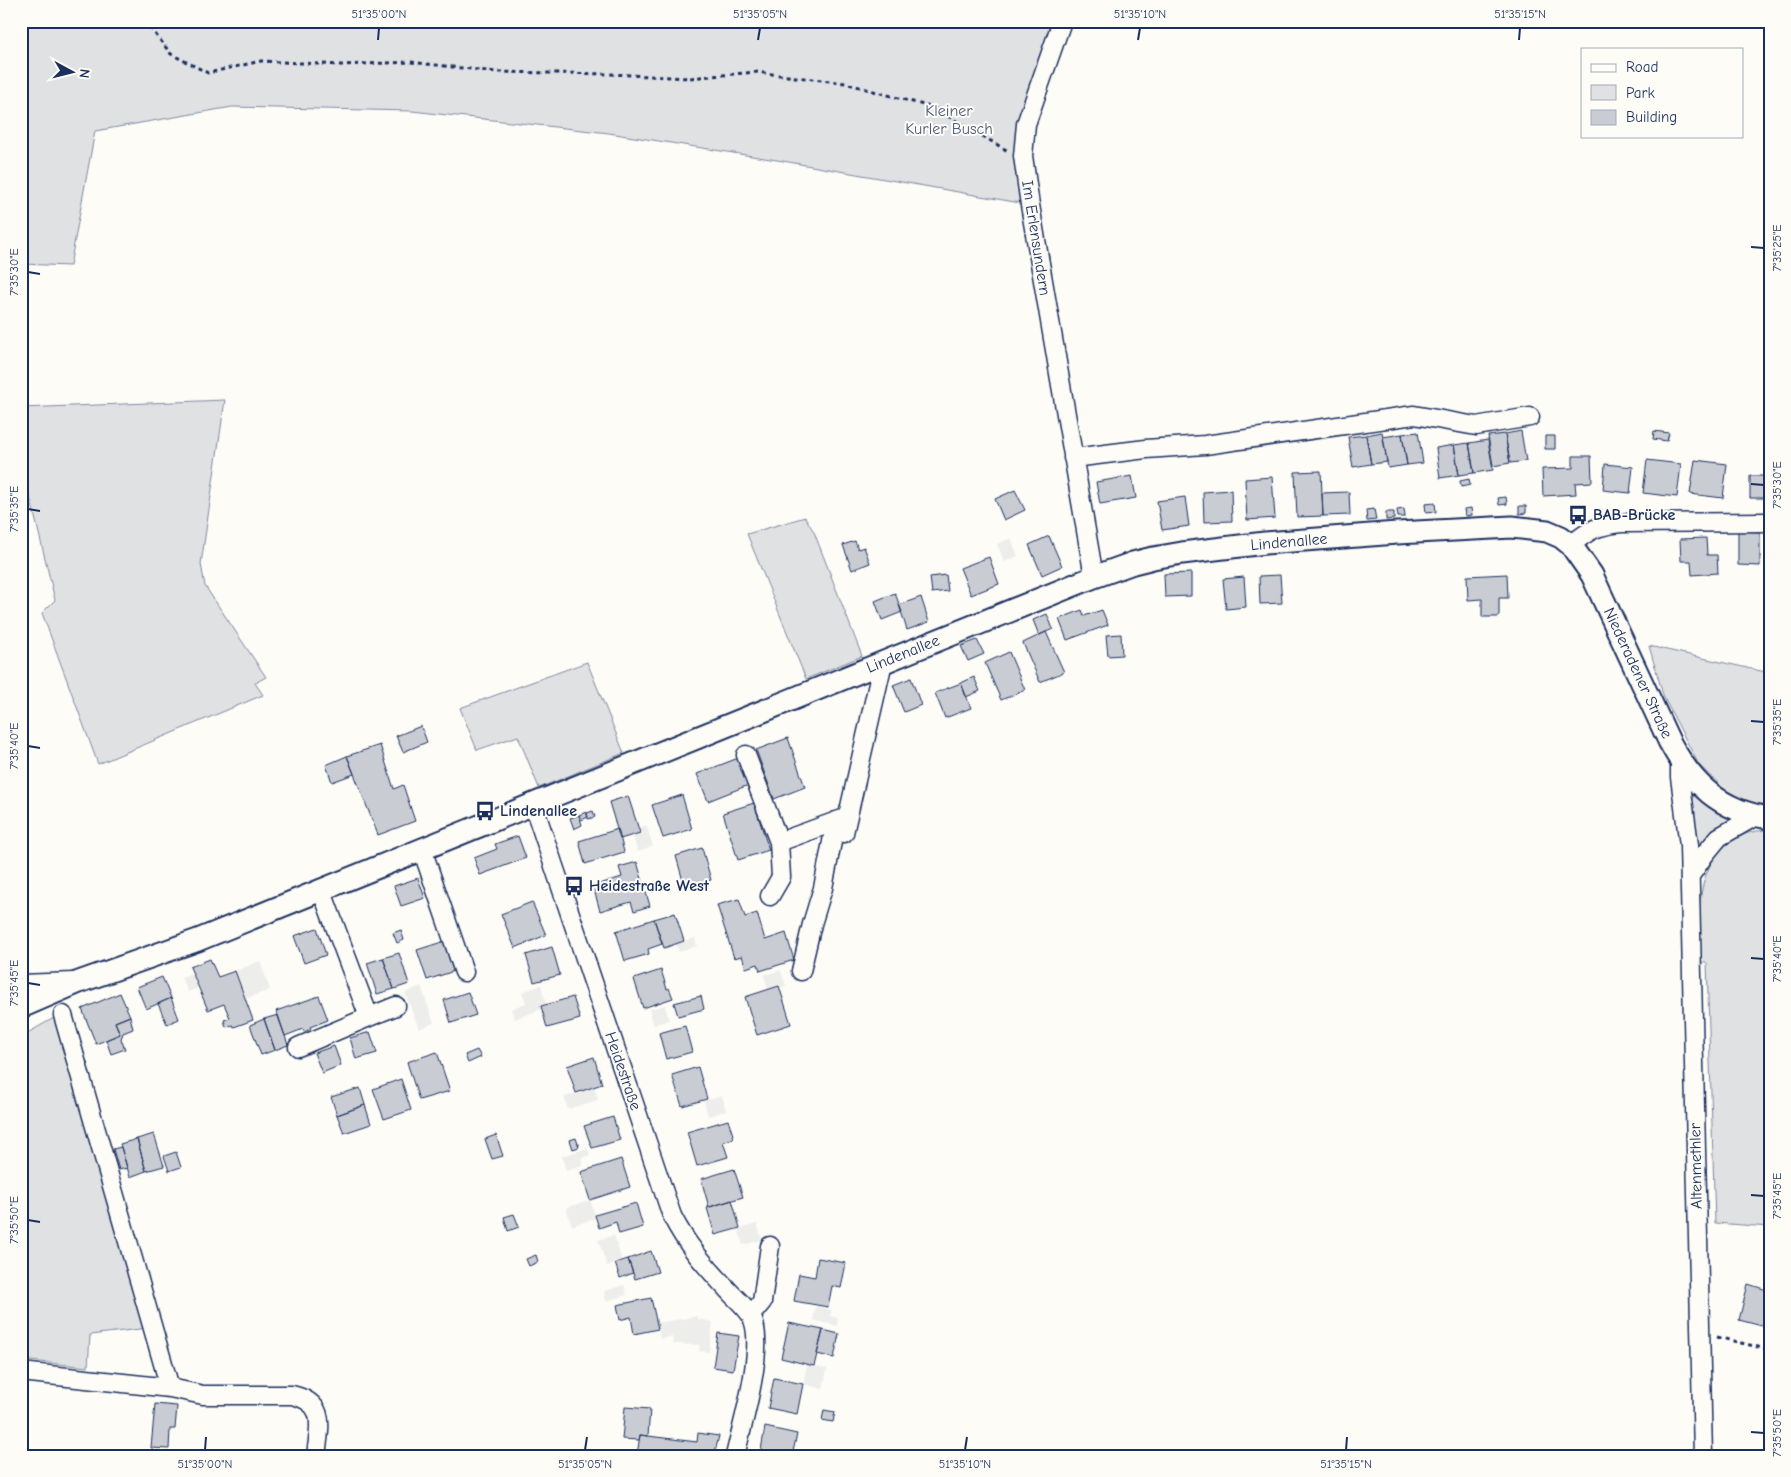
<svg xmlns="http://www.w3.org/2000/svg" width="1791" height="1477" viewBox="0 0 1791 1477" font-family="'Comic Neue',sans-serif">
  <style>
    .built { fill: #edeeec }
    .green { fill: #e0e1e3; stroke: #7e88a0 }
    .building { fill: #c9ccd3; stroke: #1b2f5e }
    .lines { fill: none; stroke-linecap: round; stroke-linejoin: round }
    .minor-casing { stroke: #1b2f5e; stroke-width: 21 }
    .major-casing { stroke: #1b2f5e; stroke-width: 25 }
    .path { stroke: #1b2f5e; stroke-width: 3; stroke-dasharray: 4 4; stroke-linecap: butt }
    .minor { stroke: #fdfcf7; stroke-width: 18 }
    .major { stroke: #fdfcf7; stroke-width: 21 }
    .ticks { fill: none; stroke: #1b2f5e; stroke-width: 2 }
    .labels { text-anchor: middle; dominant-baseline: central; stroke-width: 4; stroke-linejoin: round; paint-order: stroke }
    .park-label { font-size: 16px; fill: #4c5c7f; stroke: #fdfcf7 }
    .street-label { font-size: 16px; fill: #1b2f5e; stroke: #fdfcf7 }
    .poi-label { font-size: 16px; font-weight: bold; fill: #1b2f5e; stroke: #fdfcf7; text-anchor: start }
    .neatline { fill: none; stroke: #1b2f5e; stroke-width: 2 }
    .ticks-label { font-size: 12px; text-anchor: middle; fill: #1b2f5e }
  </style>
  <rect width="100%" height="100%" fill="#fdfcf7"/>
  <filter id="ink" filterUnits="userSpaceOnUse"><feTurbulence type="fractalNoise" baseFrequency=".02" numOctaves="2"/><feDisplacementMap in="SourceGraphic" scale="10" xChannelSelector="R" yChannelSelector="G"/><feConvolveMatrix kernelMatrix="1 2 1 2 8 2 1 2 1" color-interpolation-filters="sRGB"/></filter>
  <g filter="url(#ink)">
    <path class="built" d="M1011,538L1018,556L1004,562L997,544Z
      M646,825L653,846L638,852L632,835L640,833L638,828Z
      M695,938L697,946L679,952L676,944Z
      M260,961L270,990L245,999L235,971Z
      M781,970L786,986L780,988L779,986L768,989L764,975Z
      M192,973L198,988L188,992L181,977Z
      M541,985L546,1004L541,1006L542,1009L515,1019L511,1009L526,1003L522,992Z
      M421,986L434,1023L419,1029L405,993Z
      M665,1005L669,1020L654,1025L649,1009Z
      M594,1087L598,1100L568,1109L564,1097Z
      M722,1096L726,1111L708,1116L704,1101Z
      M588,1148L590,1155L581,1158L583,1166L566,1171L562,1156Z
      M590,1200L596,1218L572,1226L566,1208Z
      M757,1224L762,1240L743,1245L738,1229Z
      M614,1235L622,1261L607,1266L598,1240Z
      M624,1285L627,1295L606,1301L604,1291Z
      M816,1306L832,1310L830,1316L838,1318L837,1326L813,1320Z
      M698,1316V1319L713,1322L709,1352L699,1351L700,1345L673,1344L672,1337L660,1339L657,1323Z
      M807,1364L827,1369L823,1389L803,1384Z"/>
    <path class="green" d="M21,21H1054L1016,157L1020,203L783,161L609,133L412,111L232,107L95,131L70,266L21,264Z
      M225,400L201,564L205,586L266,677L255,683L263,695L98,764L42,613L55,600L21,459V408Z
      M805,517L814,532L862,656L806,679L747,534Z
      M1649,646L1770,673V806L1748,802L1724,789L1699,765L1664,698Z
      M587,662L624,753L539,788L518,736L477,750L460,708Z
      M1689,788L1732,818L1715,830L1697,848Z
      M1770,829V1227L1715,1223L1707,963H1699C1699,917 1692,857 1743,835C1751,831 1761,831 1770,829Z
      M54,1018L148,1328L90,1335L88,1367L21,1360V1039L24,1035Z"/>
    <path class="building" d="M1521,431L1526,461L1510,463L1505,434Z
      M1654,431L1669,433L1667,441L1653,439Z
      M1382,432L1387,462L1371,464L1366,435Z
      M1418,432L1423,463L1407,465L1402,434Z
      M1402,434L1407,465L1388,468L1383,437Z
      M1505,434L1510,463L1493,466L1488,436Z
      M1366,435L1371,464L1353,467L1348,437Z
      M1545,436H1555V449H1545Z
      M1488,440L1493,470L1474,473L1469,443Z
      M1469,443L1474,473L1459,475L1454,445Z
      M1454,445L1459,475L1440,478L1436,448Z
      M1573,456H1591L1592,482L1575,483L1576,494L1543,496L1542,469L1573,468Z
      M1647,460L1681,464L1677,497L1643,493Z
      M1695,460L1727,464L1723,498L1690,494Z
      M1766,460H1770V498H1750V476H1766Z
      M1605,464L1633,467L1630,493L1603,490Z
      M1321,471L1323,516L1297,517L1295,472Z
      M1132,476L1136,498L1100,504L1096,482Z
      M1272,477L1275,518L1247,520L1245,479Z
      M1469,479L1470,485L1461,487L1460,481Z
      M1015,490L1025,510L1004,520L995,499Z
      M1231,490L1232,521L1204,522L1203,492Z
      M1349,492L1350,515L1323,516L1322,493Z
      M1185,497L1189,526L1162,530L1157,501Z
      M1506,497L1507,504L1499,505L1498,498Z
      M1435,503L1436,512L1426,513L1425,504Z
      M1519,506H1526V513L1519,514Z
      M1471,508L1472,515L1465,516L1464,509Z
      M1374,509L1376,520L1367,521L1366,510Z
      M1404,509L1405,517H1398L1397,510Z
      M1386,512H1394V519L1386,520Z
      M1738,531L1760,532V566L1738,565Z
      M1049,536L1062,566L1042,575L1029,545Z
      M1706,538L1707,555H1717L1718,573L1692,575L1691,561H1681L1680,539Z
      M855,541L858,549L864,547L870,563L852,570L843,545Z
      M989,557L999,584L971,595L960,568Z
      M1191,573V596L1165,597L1164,574Z
      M1507,574L1508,598H1499V617H1482V599L1468,600L1467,576Z
      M946,575L948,591L932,593L930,577Z
      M1280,575L1282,603L1260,604L1259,576Z
      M1244,577L1246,607L1226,609L1223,579Z
      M895,593L902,612L882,620L875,601Z
      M921,597L929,622L907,630L899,605Z
      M1082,610L1084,616L1102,610L1108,625L1067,640L1059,619Z
      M1047,614L1053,629L1039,635L1033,620Z
      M1046,632L1064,672L1040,682L1023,643Z
      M1121,634L1122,655L1108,656L1106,635Z
      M977,640L984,654L968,661L961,646Z
      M1009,652L1025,690L1001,700L985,663Z
      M974,677L980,691L966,697L961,683Z
      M911,678L921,705L904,712L893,685Z
      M961,683L971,708L945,718L935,693Z
      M421,726L427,742L403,752L396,736Z
      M788,738L805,787L774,799L756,750Z
      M380,745L394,789L403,785L415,821L378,835L347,756Z
      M347,756L354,774L332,782L326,765Z
      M741,757L751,784L708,801L697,774Z
      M682,795L692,829L663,838L652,805Z
      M628,796L640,833L620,839L609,802Z
      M754,803L769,850L738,860L723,813Z
      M593,811L595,817L588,819L587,813Z
      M586,812L588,817L581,820L579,815Z
      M579,815L582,825L574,829L570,818Z
      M618,829L624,852L585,864L579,841Z
      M518,836L526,858L480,875L474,858L497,849L495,844Z
      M702,848L711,880L685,888L676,856Z
      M637,862L650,906L634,911L631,902L600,911L593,886L622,877L619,867Z
      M418,878L425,898L401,906L394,886Z
      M739,899L745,917L757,913L765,940L786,933L794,960L760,971L758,964L746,968L742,956L734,958L717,905Z
      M532,902L546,935L515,948L501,914Z
      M675,913L684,941L664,948L654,919Z
      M654,919L662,944L648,949L649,954L625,961L616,931Z
      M317,928L326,955L304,963L294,936Z
      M401,930L404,940L397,943L393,933Z
      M445,941L454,971L427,980L417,950Z
      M552,947L560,975L534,982L526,955Z
      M399,953L409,984L394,989L383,958Z
      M383,958L394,989L377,994L367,963Z
      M210,959L218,977L235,971L253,1020L234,1027L233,1025L226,1027L224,1020L230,1018L224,1004L208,1010L190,967Z
      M661,970L667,989L669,988L673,998L643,1008L634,979Z
      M162,977L171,998L146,1009L137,987Z
      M779,986L791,1024L757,1035L745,997Z
      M468,992L476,1015L451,1023L444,1000Z
      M120,993L130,1016L115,1022L120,1034L96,1044L82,1009Z
      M319,996L328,1020L310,1027L311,1029L304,1032L303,1029L285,1036L276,1011Z
      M701,996L704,1009L678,1016L674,1003Z
      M573,997L580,1019L547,1028L541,1006Z
      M171,998L179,1019L167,1024L158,1004Z
      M278,1015L288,1045L275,1050L264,1019Z
      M130,1016L133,1029L123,1033L121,1039L125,1049L111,1054L106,1040L120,1034L115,1022Z
      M264,1019L275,1050L261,1055L250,1025Z
      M685,1026L692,1052L666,1059L659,1033Z
      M370,1032L377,1053L356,1059L350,1038Z
      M334,1046L341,1065L322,1073L314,1053Z
      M477,1050L481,1057L468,1063L465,1055Z
      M437,1052L450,1091L419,1100L407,1062Z
      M594,1057L602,1084L576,1093L567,1066Z
      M698,1067L707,1099L682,1106L672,1075Z
      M401,1079L411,1110L384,1119L373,1089Z
      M360,1088L365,1105L337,1115L331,1097Z
      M365,1105L371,1124L344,1133L337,1115Z
      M613,1117L620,1140L592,1148L584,1126Z
      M728,1120L734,1138L723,1142L728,1157L697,1166L687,1132Z
      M154,1134L164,1166L146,1171L137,1139Z
      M496,1135L503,1156L492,1159L485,1139Z
      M576,1138L579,1147L573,1149L570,1140Z
      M137,1139L146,1171L130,1177L120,1144Z
      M121,1147L127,1168L119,1170L113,1149Z
      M176,1152L181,1167L169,1171L164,1156Z
      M621,1159L630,1187L590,1200L581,1172Z
      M734,1169L743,1197L709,1207L701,1179Z
      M732,1200L740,1228L715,1235L707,1208Z
      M636,1203L643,1227L619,1234L616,1222L599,1228L595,1215Z
      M514,1214L519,1227L508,1231L504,1217Z
      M651,1251L658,1272L635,1279L628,1259Z
      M536,1255L538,1262L529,1266L526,1259Z
      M818,1258L846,1263L841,1288L832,1286L828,1307L794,1301L799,1274L815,1277Z
      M628,1259L633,1273L620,1278L615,1263Z
      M1748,1284L1770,1291V1301L1762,1326L1739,1320Z
      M651,1298L658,1329L634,1334L631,1317L620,1320L617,1305Z
      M789,1323L823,1330L814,1366L781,1358Z
      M823,1330L839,1334L834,1358L817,1354Z
      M718,1333L739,1336L733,1370L713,1367Z
      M774,1378L803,1384L797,1414L768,1408Z
      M155,1404L177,1406L175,1429H170L169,1449L151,1448Z
      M625,1407L650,1409L648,1436L640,1435L639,1440L622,1439Z
      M824,1410L835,1412L833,1422L822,1420Z
      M765,1427L797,1434L792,1456H760Z
      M698,1433L719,1436L714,1456L637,1455L640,1435L697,1442Z"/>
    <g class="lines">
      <defs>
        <path id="minor" d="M1062,21L1026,124L1023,156L1030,205L1094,577
          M1073,458L1146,449L1205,445L1414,415L1476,426L1530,417
          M1571,545C1590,529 1597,526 1621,523L1770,522
          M746,755L779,842
          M1680,761V777L1689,845L1703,1456
          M533,804L672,1216C687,1246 705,1265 727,1289C734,1297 744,1305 750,1314C768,1340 742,1425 735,1456
          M844,833L883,662
          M422,849L464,972
          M1690,876L1705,854L1719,837L1756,816
          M321,889L369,1017L396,1006
          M770,896L781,877L779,842L845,818
          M801,971L812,924L823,888L836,821
          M21,984L74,982
          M63,1015L170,1388
          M298,1047L369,1017
          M751,1315L762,1302L770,1246
          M21,1372L170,1388L203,1395H292C328,1403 319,1427 316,1456"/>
        <path id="major" d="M21,1007L79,982L198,940L1094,577L1133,563L1153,558L1182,553L1265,543L1397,533L1512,527L1547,531L1561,537L1571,545L1592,575L1669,741C1692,784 1720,811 1770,818"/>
      </defs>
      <use href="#minor" class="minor-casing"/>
      <use href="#major" class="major-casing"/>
      <path class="path" d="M145,21L171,54L208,73L261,61L341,65L410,62L496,72L610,74L689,78L756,72L845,83L934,108L1008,151
        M1717,1337L1770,1350"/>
      <use href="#minor" class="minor"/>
      <use href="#major" class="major"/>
    </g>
  </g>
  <path class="ticks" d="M378,40L379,28M758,40L760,28M1138,40L1140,28M1519,40L1520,28M1751,247L1764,248M28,272L40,274M1751,484L1764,485M28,509L40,511M1751,721L1764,722M28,746L40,748M1751,958L1764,959M28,983L40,985M1751,1195L1764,1196M28,1220L40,1222M1751,1432L1764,1433M205,1450L206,1437M585,1450L587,1437M965,1450L967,1437M1346,1450L1347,1437"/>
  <defs>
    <symbol id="bus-bare" viewBox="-9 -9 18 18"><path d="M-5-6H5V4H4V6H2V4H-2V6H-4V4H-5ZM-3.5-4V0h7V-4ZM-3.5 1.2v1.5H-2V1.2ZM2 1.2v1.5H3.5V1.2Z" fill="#1b2f5e" stroke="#fdfcf7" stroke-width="2.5" paint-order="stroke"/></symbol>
  </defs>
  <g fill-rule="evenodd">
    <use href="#bus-bare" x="1564" y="501" width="28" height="28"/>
    <use href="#bus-bare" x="471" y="797" width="28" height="28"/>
    <use href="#bus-bare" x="560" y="872" width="28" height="28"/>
  </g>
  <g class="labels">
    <g class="park-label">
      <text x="949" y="111">Kleiner<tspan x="949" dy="18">Kurler Busch</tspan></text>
    </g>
    <g class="street-label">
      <text transform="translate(1036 238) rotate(81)">Im Erlensundern</text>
      <text transform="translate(1289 542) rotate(-5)">Lindenallee</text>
      <text transform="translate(903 654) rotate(-22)">Lindenallee</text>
      <text transform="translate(1638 673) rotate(65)">Niederadener Straße</text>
      <text transform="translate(623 1071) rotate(71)">Heidestraße</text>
      <text transform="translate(1696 1166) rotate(-91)">Altenmethler</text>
    </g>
    <g class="poi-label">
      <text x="1593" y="515">BAB-Brücke</text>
      <text x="500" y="811">Lindenallee</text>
      <text x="589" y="886">Heidestraße West</text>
    </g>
  </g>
  <rect width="1791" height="1477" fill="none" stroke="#fdfcf7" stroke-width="55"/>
  <rect x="1581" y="48" width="162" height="90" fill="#fdfcf7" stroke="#a3aaba"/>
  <rect x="1591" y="64" width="25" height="8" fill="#fdfcf7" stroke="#a3aaba"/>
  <text x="1626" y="72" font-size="15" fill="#1b2f5e">Road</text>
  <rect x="1591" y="85" width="25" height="15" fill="#e0e1e3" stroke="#a3aaba"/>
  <text x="1626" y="98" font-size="15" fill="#1b2f5e">Park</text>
  <rect x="1591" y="110" width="25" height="15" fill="#c9ccd3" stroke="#a3aaba"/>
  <text x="1626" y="122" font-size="15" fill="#1b2f5e">Building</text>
  <g transform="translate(72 72) rotate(97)" stroke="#fdfcf7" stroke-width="4" paint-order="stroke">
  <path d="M0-4L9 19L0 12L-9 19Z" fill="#1b2f5e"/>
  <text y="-8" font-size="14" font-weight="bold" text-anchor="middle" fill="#1b2f5e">N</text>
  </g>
  <rect x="28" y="28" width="1736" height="1422" class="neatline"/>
  <g class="ticks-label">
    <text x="379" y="18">51°35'00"N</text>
    <text x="760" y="18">51°35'05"N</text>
    <text x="1140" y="18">51°35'10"N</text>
    <text x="1520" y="18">51°35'15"N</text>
    <text transform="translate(1777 248) rotate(-90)" y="4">7°35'25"E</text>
    <text transform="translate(14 272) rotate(-90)" y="4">7°35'30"E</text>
    <text transform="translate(1777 485) rotate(-90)" y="4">7°35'30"E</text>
    <text transform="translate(14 509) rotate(-90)" y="4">7°35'35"E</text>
    <text transform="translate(1777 722) rotate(-90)" y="4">7°35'35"E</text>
    <text transform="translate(14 746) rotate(-90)" y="4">7°35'40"E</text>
    <text transform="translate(1777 959) rotate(-90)" y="4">7°35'40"E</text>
    <text transform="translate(14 983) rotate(-90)" y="4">7°35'45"E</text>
    <text transform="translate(1777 1196) rotate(-90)" y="4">7°35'45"E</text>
    <text transform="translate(14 1220) rotate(-90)" y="4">7°35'50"E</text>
    <text transform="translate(1777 1433) rotate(-90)" y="4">7°35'50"E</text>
    <text x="205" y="1468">51°35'00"N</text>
    <text x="585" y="1468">51°35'05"N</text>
    <text x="965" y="1468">51°35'10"N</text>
    <text x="1346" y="1468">51°35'15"N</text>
  </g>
</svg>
